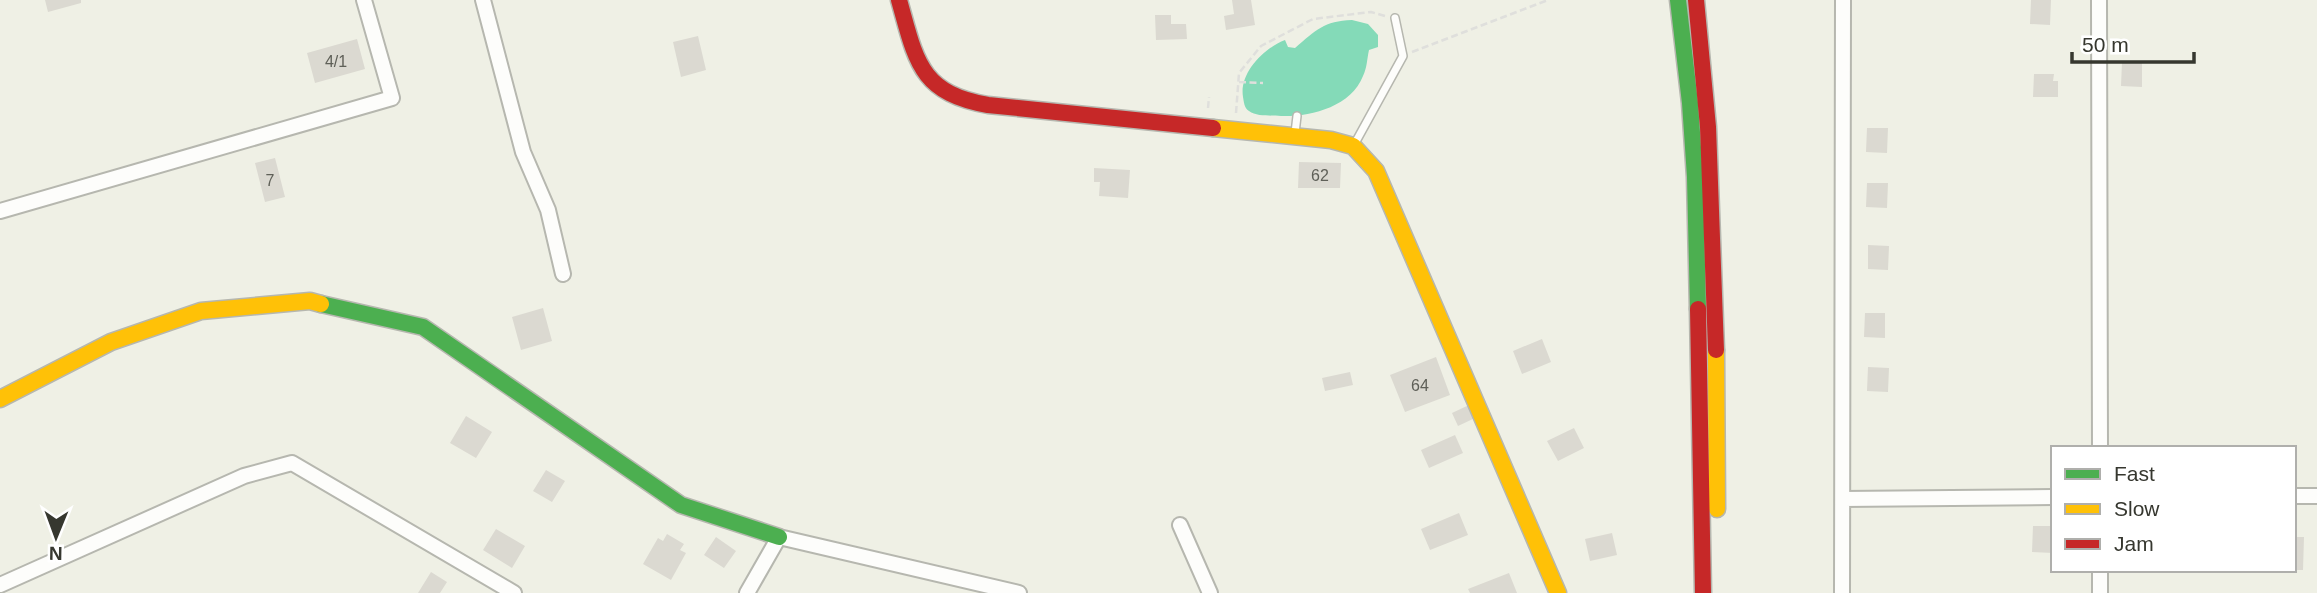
<svg xmlns="http://www.w3.org/2000/svg" width="2317" height="593" viewBox="0 0 2317 593" font-family="Helvetica,sans-serif">
  <style>
    .water { fill: #84dab8 }
    .building { fill: #dbd9d1 }
    .lines { fill: none; stroke-linecap: round; stroke-linejoin: round }
    .lane-casing { stroke: #b6b7af; stroke-width: 10 }
    .street-casing { stroke: #b6b7af; stroke-width: 18 }
    .fast-casing { stroke: #b6b7af; stroke-width: 19 }
    .slow-casing { stroke: #b6b7af; stroke-width: 19 }
    .jam-casing { stroke: #b6b7af; stroke-width: 19 }
    .path { stroke: #dfdfdc; stroke-width: 2.5; stroke-dasharray: 7 3.5; stroke-linecap: butt }
    .lane { stroke: #fdfdfb; stroke-width: 7 }
    .street { stroke: #fdfdfb; stroke-width: 14 }
    .fast { stroke: #4caf50; stroke-width: 16 }
    .slow { stroke: #ffc107; stroke-width: 16 }
    .jam { stroke: #c62828; stroke-width: 16 }
    .labels { text-anchor: middle; dominant-baseline: central; stroke-width: 5; stroke-linejoin: round; paint-order: stroke }
    .number-label { font-size: 16px; fill: #5f6058 }
  </style>
  <rect width="100%" height="100%" fill="#eff0e5"/>
  <path class="water" d="M1352,20L1368,24L1378,35V47L1369,50C1367,59 1367,68 1363,76C1351,107 1310,117 1281,116C1271,115 1257,117 1249,111C1244,108 1244,102 1243,97C1239,73 1264,48 1285,40L1288,47L1295,48C1316,30 1324,21 1352,20Z"/>
  <path class="building" d="M45,0H81V3L48,12Z
    M1232,0H1251L1255,25L1226,30L1224,16L1234,14Z
    M2031,0H2051L2050,25L2030,24Z
    M1155,15H1171V24H1186L1187,39L1156,40Z
    M698,36L706,70L681,77L673,42Z
    M357,39L365,69L315,83L307,53Z
    M2122,62L2142,63V87L2121,86Z
    M2034,74H2054L2053,81H2058V97H2033Z
    M1867,128H1888L1887,153L1866,152Z
    M275,158L285,197L265,202L255,163Z
    M1299,162L1341,163L1340,188H1298Z
    M1094,168L1130,170L1128,198L1099,196L1100,182H1094Z
    M1867,183H1888L1887,208L1866,207Z
    M1868,245L1889,246L1888,270L1868,269Z
    M543,308L552,341L521,350L512,317Z
    M1865,313H1885V338L1864,337Z
    M1542,339L1551,362L1522,374L1513,351Z
    M1436,357L1450,395L1405,412L1390,375Z
    M1868,367L1889,368L1888,392L1867,391Z
    M1350,372L1353,385L1325,391L1322,378Z
    M1469,405L1475,418L1458,426L1452,413Z
    M466,416L492,432L476,458L450,443Z
    M1574,428L1584,448L1558,461L1547,441Z
    M1455,435L1463,453L1429,468L1421,450Z
    M546,470L565,481L552,502L533,491Z
    M1459,513L1468,535L1430,550L1421,529Z
    M2033,526H2053V553L2032,552Z
    M496,529L525,546L512,568L483,550Z
    M1612,533L1617,555L1590,561L1585,539Z
    M667,534L684,544L680,550L686,553L671,580L643,564L658,538L663,541Z
    M716,537L736,551L724,568L704,555Z
    M2294,537H2304L2303,570H2294Z
    M431,572L447,582L440,593H418Z
    M1509,573L1517,593H1470L1468,589Z"/>
  <g class="lines">
    <defs>
      <path id="lane" d="M1295,133L1297,116
        M1354,145L1403,56L1395,18"/>
      <path id="street" d="M483,0L523,152L548,210L563,274
        M2099,0L2100,448
        M0,211L392,98L364,0
        M2294,496H2317
        M1843,499L2053,497
        M1180,525L1210,593
        M2100,570V593
        M0,585L244,476L292,463L514,593
        M747,593L779,537L1019,593
        M1842,593L1843,0"/>
      <path id="fast" d="M1678,0L1690,103L1695,177L1698,309
        M321,304L423,327L681,505L779,537"/>
      <path id="slow" d="M1213,128L1331,140L1353,146L1376,171L1558,593
        M1716,350L1717,509
        M0,399L111,342L201,311L310,301L321,304"/>
      <path id="jam" d="M899,0C916,60 919,93 988,105L1213,128
        M1696,0L1708,127L1716,350
        M1698,309L1703,593"/>
    </defs>
    <use href="#lane" class="lane-casing"/>
    <use href="#street" class="street-casing"/>
    <use href="#fast" class="fast-casing"/>
    <use href="#slow" class="slow-casing"/>
    <use href="#jam" class="jam-casing"/>
    <path class="path" d="M1412,52L1548,0
      M1239,82L1263,83
      M1208,108L1209,97
      M1236,113L1239,73L1261,46L1313,19L1371,12L1385,16"/>
    <use href="#lane" class="lane"/>
    <use href="#street" class="street"/>
    <use href="#fast" class="fast"/>
    <use href="#slow" class="slow"/>
    <use href="#jam" class="jam"/>
  </g>
  <g class="labels">
    <g class="number-label">
      <text x="336" y="61">4/1</text>
      <text x="1320" y="175">62</text>
      <text x="270" y="180">7</text>
      <text x="1420" y="385">64</text>
    </g>
  </g>
  <rect x="2051" y="446" width="245" height="126" fill="#ffffff" stroke="#afafac" stroke-width="2"/>
  <rect x="2065" y="469" width="35" height="10" fill="#4caf50" stroke="#afafac" stroke-width="2"/>
  <text x="2114" y="481" font-size="21" fill="#36372f">Fast</text>
  <rect x="2065" y="504" width="35" height="10" fill="#ffc107" stroke="#afafac" stroke-width="2"/>
  <text x="2114" y="516" font-size="21" fill="#36372f">Slow</text>
  <rect x="2065" y="539" width="35" height="10" fill="#c62828" stroke="#afafac" stroke-width="2"/>
  <text x="2114" y="551" font-size="21" fill="#36372f">Jam</text>
  <g transform="translate(56 537) rotate(181)" stroke="#ffffff" stroke-width="5" paint-order="stroke">
  <path d="M0-5L12 26L0 18L-12 26Z" fill="#36372f"/>
  <text y="-10" font-size="19" font-weight="bold" text-anchor="middle" fill="#36372f">N</text>
  </g>
  <path d="M2072 52v10h122v-10" fill="none" stroke="#36372f" stroke-width="3.5"/>
  <text x="2082" y="52" font-size="21" fill="#36372f" stroke="#ffffff" stroke-width="5" paint-order="stroke">50 m</text>
</svg>
